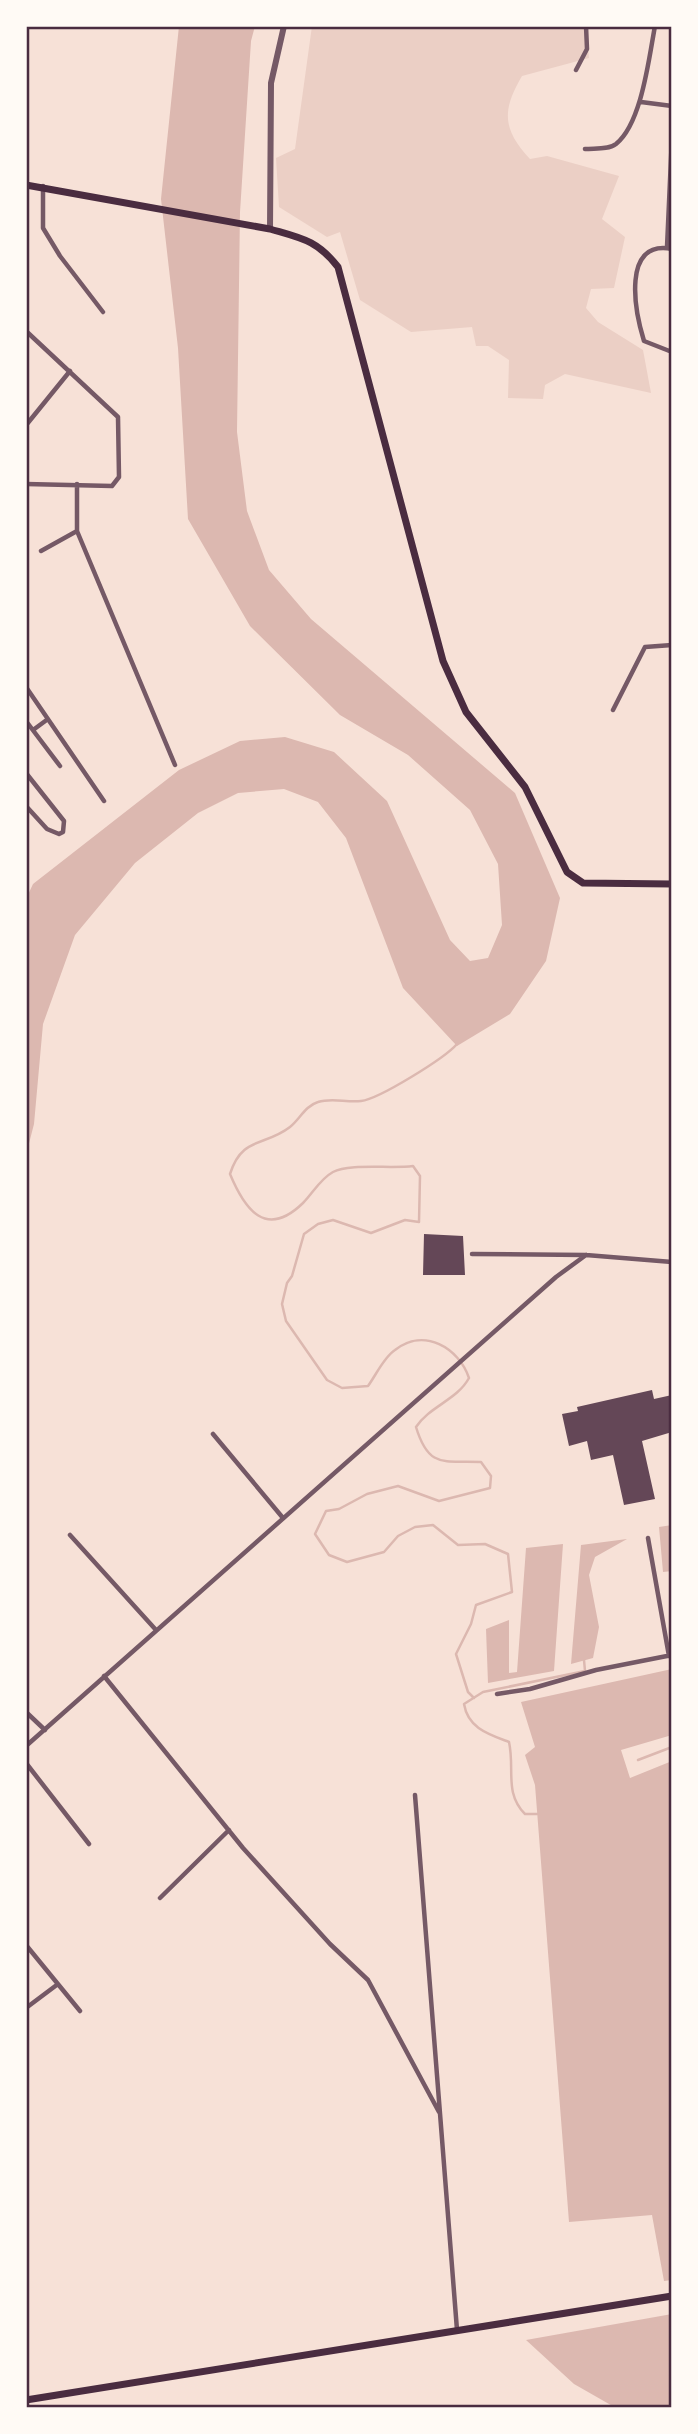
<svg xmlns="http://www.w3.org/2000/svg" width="698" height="2434" viewBox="0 0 698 2434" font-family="Montserrat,sans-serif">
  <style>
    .green { fill: #ebcfc5 }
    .water { fill: #dcb8b0 }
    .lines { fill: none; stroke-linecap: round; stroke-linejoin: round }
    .stream { stroke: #dcb8b0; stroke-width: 2.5 }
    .building { fill: #644757 }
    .minor { stroke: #755966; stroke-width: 4.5 }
    .tertiary { stroke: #755966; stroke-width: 6 }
    .secondary { stroke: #4a2c40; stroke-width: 7 }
    .neatline { fill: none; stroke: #4a2c40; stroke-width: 2.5 }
  </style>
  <rect width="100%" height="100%" fill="#f7e1d7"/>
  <path class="green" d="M312,26H586L589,58L522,76C502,110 502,129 530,159L547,156L619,176L602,219L625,237L614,288L591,289L586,308L598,322L643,350L651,393L565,374L545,385L543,399L508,398L509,360L488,346H476L472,327L411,332L360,300L340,232L327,237L279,207L276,158L295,149Z"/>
  <path class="water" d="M179,26H255L251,41L240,212L237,432L247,511L269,570L311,619L515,793L560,898L546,961L510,1014L457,1046L403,988L346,838L318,802L284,789L238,793L198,813L135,863L75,935L43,1024L34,1124L26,1155V899L33,884L179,770L240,741L285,737L334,752L387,801L450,940L470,961L488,958L502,925L498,864L470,810L408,755L340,715L250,626L188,519L178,348L161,199Z
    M672,1525V1571L663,1572L659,1527Z
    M627,1539L595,1557L589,1575L599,1627L593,1658L571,1664L581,1545Z
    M563,1544L554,1671L488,1683L486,1629L509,1620V1673L517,1672L526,1548Z
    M672,1669V1735L621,1750L630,1778L672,1761V2280L664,2281L652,2215L569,2222L535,1785L525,1755L535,1747L521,1702Z
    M672,2314V2408H616L574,2384L526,2340Z"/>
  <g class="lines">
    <path class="stream" d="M457,1044C445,1058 379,1099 361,1101C346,1103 333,1097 318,1102C305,1106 300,1119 290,1127C264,1147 242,1136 230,1174C245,1210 266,1239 303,1203C313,1193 320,1179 333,1172C349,1163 392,1169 413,1166L420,1176L419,1222L405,1220L371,1233L333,1220L318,1224L304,1234L292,1276L287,1283L282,1304L286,1321L327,1380L342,1388L368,1386C376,1375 384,1357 395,1350C424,1327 459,1348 469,1378C457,1400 430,1406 416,1427C429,1470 445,1460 481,1462L491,1476L490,1488L439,1501L398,1486L367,1494L339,1509L326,1511L315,1534L329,1555L347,1562L384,1552L398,1536L415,1527L433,1525L458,1545L485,1544L508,1554L512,1592L476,1605L471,1624L456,1654L468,1692L474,1698
      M638,1760L672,1747
      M537,1814H525C504,1793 515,1769 509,1742C488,1734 468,1728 464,1704L483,1692L585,1671L584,1660"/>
  </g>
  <path class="building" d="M424,1234L463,1236L465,1275H423Z
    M652,1390L654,1399L672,1395V1432L642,1441L655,1499L624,1505L613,1455L591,1460L587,1441L569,1446L562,1414L578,1411L577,1407Z"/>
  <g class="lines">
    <path class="minor" d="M576,70L587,49L586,26
      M641,102L672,106
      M585,149C595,148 608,150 616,144C642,123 649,57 655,26
      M43,186V228L60,256L103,312
      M667,247L672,136
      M672,249C621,239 635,312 644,341L672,352
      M26,331L118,417L119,477L112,486L26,484
      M27,424L70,371
      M77,484V531L175,765
      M41,551L77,531
      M26,687L104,801
      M613,710L645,647L672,645
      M26,721L60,766
      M33,730L48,719
      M26,773L64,821L63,832L59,834L47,829L26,806
      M472,1254L586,1255L672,1262
      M213,1434L283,1518
      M70,1535L156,1630
      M648,1538L669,1656
      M104,1676L243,1848L330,1944L368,1980L439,2112
      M497,1694L530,1689L596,1670L672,1655
      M26,1712L45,1730
      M26,1746L556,1277L586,1255
      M26,1763L89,1844
      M415,1795L457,2330
      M160,1898L229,1830
      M26,1945L80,2011
      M26,2008L58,1984"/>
    <path class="tertiary" d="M270,229L271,83L284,26"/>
    <path class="secondary" d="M26,185L270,229C301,238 317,240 338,267L443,661L466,712L525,787L567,872L583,883L672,884
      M26,2400L672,2296"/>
  </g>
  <rect width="698" height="2434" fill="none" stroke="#fffaf5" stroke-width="56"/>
  <rect x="28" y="28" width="642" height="2378" class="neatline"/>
</svg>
